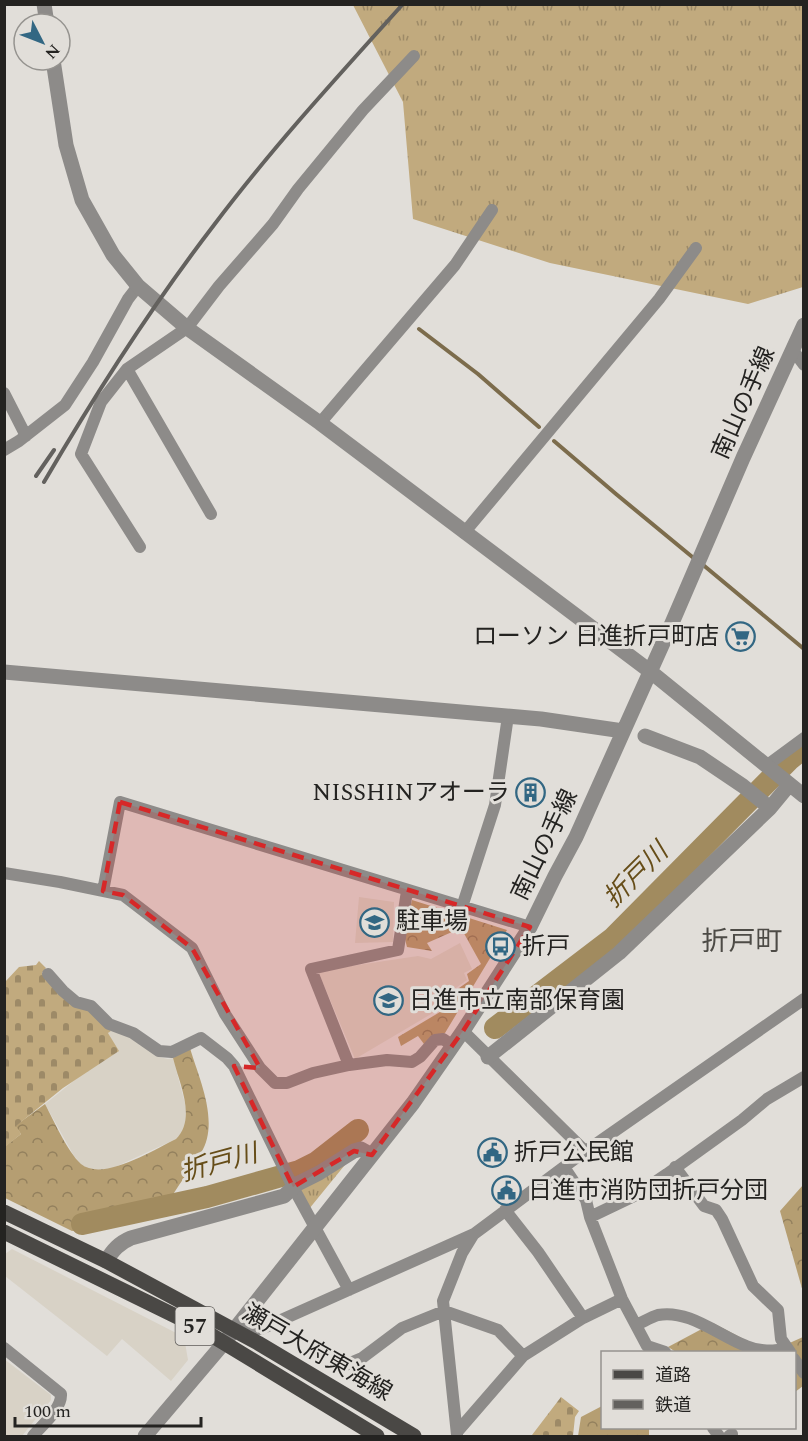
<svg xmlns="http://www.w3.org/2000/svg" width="808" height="1441" viewBox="0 0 808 1441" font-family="Spectral,'Noto Sans JP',serif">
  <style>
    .built { fill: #d8d2c6 }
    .grass { fill: url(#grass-tufts) }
    .forest { fill: url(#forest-crowns) }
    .cemetery { fill: url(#cemetery-stones) }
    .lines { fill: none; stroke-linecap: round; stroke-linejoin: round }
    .stream { stroke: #7c6c4c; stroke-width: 4 }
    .river { stroke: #a18b5f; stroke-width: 22 }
    .minor { stroke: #8d8b89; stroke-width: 12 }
    .tertiary { stroke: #8d8b89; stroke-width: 15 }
    .primary { stroke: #4a4845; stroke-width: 15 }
    .rail { stroke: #63615e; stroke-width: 4 }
    .marked { fill: #d62828; fill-opacity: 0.2; stroke: #d62828; stroke-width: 4.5; stroke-dasharray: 12 8; stroke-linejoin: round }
    .labels { text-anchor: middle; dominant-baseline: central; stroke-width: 6; stroke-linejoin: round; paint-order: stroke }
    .shield { fill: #e1ded9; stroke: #5d5b58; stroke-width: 1.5 }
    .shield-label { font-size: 22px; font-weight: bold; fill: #242321 }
    .street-label { font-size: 24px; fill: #242321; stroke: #e1ded9 }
    .poi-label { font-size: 24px; fill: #242321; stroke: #e1ded9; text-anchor: start }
    .water-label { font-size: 26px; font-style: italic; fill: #664d18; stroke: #e1ded9 }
    .quarter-label { font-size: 27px; fill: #4d4b46; stroke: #e1ded9 }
  </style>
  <defs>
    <pattern id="grass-tufts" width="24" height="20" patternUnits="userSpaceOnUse" patternTransform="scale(1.5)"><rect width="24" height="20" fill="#c1aa7e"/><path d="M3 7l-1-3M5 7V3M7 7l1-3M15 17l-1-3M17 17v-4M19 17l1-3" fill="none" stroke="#9d8a67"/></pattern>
    <pattern id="forest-crowns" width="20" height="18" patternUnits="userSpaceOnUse" patternTransform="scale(1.5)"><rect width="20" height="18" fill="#b59e72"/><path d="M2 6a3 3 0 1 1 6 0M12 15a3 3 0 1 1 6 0" fill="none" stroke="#93805d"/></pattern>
    <pattern id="cemetery-stones" width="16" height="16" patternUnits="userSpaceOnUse" patternTransform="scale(1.5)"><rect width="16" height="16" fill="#c1aa7e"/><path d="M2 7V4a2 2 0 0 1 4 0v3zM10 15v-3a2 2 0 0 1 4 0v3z" fill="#9d8a67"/></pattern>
  </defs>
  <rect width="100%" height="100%" fill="#e1ded9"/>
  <path class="built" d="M359,897L394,902L393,942L355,943Z
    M460,943L472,969L464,973L467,980L447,994L443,1007L355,1059L318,971L418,956L431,959Z
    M114,1029L125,1033L159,1057L168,1059L173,1058L187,1111L186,1124L183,1132L176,1139L113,1168L101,1171L91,1170L82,1165L74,1156L45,1104L85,1072L118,1051L108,1033Z
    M12,1249L184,1337L188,1360L171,1381L122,1339L107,1356L5,1276V1254Z
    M4,1359L51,1395V1400L22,1436H5Z"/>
  <path class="grass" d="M353,5H803V287L748,304L550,263L413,219L403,102Z
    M353,1155L309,1209L297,1187Z"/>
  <path class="forest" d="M412,900L507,930L445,1033L423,1051L424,1044L418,1036L401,1046L398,1037L445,1009L449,995L469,981L467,974L481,964L461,928L427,943L432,951L407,947L404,935Z
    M190,1048C199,1079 220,1122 201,1153C192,1167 181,1181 172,1196L173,1201L81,1220L82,1229L72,1231L5,1198L4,1147L21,1134L15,1126L45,1104C54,1121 67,1151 81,1164C103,1182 153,1150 176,1139C197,1118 179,1083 173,1058Z
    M803,1185V1292L780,1211Z
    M713,1323L755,1345H785L803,1337V1386L795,1392L794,1352H676L668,1347Z
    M602,1406V1428H649V1436H578L581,1417Z"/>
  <path class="cemetery" d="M39,961L46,968L42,973L61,993L89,1010L111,1031L108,1033L119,1051L63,1088L16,1126L21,1134L5,1147V982L19,967L36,965Z
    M561,1397L579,1411L575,1417L573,1436H534L532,1435Z"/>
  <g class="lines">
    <path class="stream" d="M419,329L478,374L539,427
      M554,441L616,494L696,560
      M702,564L804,649"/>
    <path class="river" d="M495,1028L613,938L790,759L804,748
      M82,1224L207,1197L299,1171L317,1162L358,1130"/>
    <path class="minor" d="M792,349L804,365
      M127,369L211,514
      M4,393L26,436
      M320,423L455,265L492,210
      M4,450L19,441L65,405L93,362L128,299L138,286
      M464,533L659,299L696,248
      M140,547L81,454L101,402L127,369L187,328L219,286L273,224L298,189L363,110L414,56
      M766,766L804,738
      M4,873L60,882L123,895L192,948L225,1014L260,1068L275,1083H287L313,1073L349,1065L387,1060L412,1062L420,1057L435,1040L443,1039L452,1045
      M103,891L120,802L530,927
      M462,907L495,805L508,716
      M48,974L63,991L76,1002L91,1006L109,1024L133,1033L159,1051L172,1052L201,1038L227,1058L234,1066L293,1187L349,1290
      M463,1031L586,1152
      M349,1065L311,969L398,950L407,891
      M564,1167L586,1200L590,1217L622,1299L647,1346L665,1352
      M675,1167L704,1206L716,1210L722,1219L753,1286L778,1310L781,1339L790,1352
      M505,1210L538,1252L583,1318
      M590,1217L636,1195L667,1174L742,1120L767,1099L804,1077
      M636,1325C643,1322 651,1317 658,1315C689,1309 719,1336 746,1346C760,1352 773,1351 788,1349
      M235,1330L261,1329L474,1234L576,1158L804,999
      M4,1348L61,1394C62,1409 42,1425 33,1436
      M794,1359L804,1373
      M343,1366L362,1358L402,1328L444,1311L498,1330L523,1356
      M713,1428L719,1436
      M457,1432L523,1356L583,1318L622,1299
      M457,1435L443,1301L462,1253L473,1235
      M729,1436L732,1434"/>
    <path class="tertiary" d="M44,4L47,24
      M53,60L66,145L82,200L113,255L138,286L187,328L320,423L651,672L804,796
      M4,672L541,719L623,731
      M645,736L700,757L743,786L770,808
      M488,1057L619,953L770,808L789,785
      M106,1261C113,1250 119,1243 131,1238L284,1196L297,1184L319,1173L354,1151L361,1149L372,1155
      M145,1436L223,1344L413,1103L463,1031L530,927L555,876L576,837L672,623L743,458L804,325"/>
    <path class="primary" d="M4,1212L106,1261L258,1343L414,1436
      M4,1232L198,1327L377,1436"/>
    <path class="rail" d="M36,476L54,450
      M44,482C96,393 151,307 214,225C272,148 338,76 403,4"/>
  </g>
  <path class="marked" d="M120,802L530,927L463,1031L372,1155L354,1151L293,1187L234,1066L260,1068L192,948L123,895L103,891Z"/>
  <defs>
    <symbol id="supermarket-ring" viewBox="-11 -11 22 22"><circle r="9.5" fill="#e1ded9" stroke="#326783" stroke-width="1.5"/><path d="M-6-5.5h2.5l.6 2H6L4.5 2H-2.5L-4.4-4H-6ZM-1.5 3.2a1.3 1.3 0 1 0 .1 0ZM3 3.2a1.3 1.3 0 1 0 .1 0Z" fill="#326783"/></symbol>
    <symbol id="building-ring" viewBox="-11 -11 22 22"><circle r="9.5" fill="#e1ded9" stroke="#326783" stroke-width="1.5"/><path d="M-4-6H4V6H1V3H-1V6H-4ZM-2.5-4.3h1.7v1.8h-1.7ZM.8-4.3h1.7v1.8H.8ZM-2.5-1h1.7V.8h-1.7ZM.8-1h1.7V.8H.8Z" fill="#326783"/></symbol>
    <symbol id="school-ring" viewBox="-11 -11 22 22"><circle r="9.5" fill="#e1ded9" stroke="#326783" stroke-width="1.5"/><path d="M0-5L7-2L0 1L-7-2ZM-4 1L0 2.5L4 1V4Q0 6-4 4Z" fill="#326783"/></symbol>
    <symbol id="bus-ring" viewBox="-11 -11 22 22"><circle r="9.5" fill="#e1ded9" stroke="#326783" stroke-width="1.5"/><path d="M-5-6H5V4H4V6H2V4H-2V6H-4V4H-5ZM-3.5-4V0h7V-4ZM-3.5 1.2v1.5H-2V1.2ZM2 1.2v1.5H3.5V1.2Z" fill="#326783"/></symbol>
    <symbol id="civic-ring" viewBox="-11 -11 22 22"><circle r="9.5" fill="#e1ded9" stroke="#326783" stroke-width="1.5"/><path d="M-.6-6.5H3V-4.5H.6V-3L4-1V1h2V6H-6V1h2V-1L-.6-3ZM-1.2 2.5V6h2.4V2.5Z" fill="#326783"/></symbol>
  </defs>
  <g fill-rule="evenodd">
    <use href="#supermarket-ring" x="724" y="620" width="33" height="33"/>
    <use href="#building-ring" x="514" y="776" width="33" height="33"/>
    <use href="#school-ring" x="358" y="906" width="33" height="33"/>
    <use href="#bus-ring" x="484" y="930" width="33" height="33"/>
    <use href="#school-ring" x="372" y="984" width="33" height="33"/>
    <use href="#civic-ring" x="476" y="1136" width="33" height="33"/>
    <use href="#civic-ring" x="490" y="1174" width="33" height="33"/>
  </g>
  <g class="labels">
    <rect class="shield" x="175.5" y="1307" width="39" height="38" rx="4.5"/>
    <g class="shield-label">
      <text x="195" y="1326">57</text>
    </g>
    <g class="street-label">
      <text transform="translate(744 403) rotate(-66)">南山の手線</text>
      <text transform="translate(545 845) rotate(-64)">南山の手線</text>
      <text transform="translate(317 1353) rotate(30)">瀬戸大府東海線</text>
    </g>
    <g class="poi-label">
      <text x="719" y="637" text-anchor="end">ローソン 日進折戸町店</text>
      <text x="510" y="793" text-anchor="end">NISSHINアオーラ</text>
      <text x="396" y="922">駐車場</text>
      <text x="522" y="947">折戸</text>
      <text x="409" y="1001">日進市立南部保育園</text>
      <text x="514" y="1153">折戸公民館</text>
      <text x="528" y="1191">日進市消防団折戸分団</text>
    </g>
    <g class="water-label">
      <text transform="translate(636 875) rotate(-45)">折戸川</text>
      <text transform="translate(219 1163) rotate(-15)">折戸川</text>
    </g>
    <g class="quarter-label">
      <text x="742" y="942">折戸町</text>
    </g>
  </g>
  <rect width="808" height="1441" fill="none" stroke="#242321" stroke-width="12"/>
  <rect x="601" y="1351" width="195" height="78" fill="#e1ded9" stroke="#95938f" stroke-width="1.5"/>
  <rect x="613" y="1370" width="30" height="9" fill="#4a4845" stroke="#95938f" stroke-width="1.5"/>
  <text x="655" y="1381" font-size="18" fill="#242321">道路</text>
  <rect x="613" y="1400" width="30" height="9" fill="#63615e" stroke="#95938f" stroke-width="1.5"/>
  <text x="655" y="1411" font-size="18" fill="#242321">鉄道</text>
  <g transform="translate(42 42) rotate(132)"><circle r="28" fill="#e1ded9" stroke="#95938f" stroke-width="1.5"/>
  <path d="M0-4.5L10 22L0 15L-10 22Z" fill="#326783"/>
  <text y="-9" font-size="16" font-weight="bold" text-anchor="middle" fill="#242321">N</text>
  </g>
  <path d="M15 1417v9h186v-9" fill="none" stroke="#242321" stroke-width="3"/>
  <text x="24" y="1417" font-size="18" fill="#242321" stroke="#e1ded9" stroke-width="4.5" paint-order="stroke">100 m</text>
</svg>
